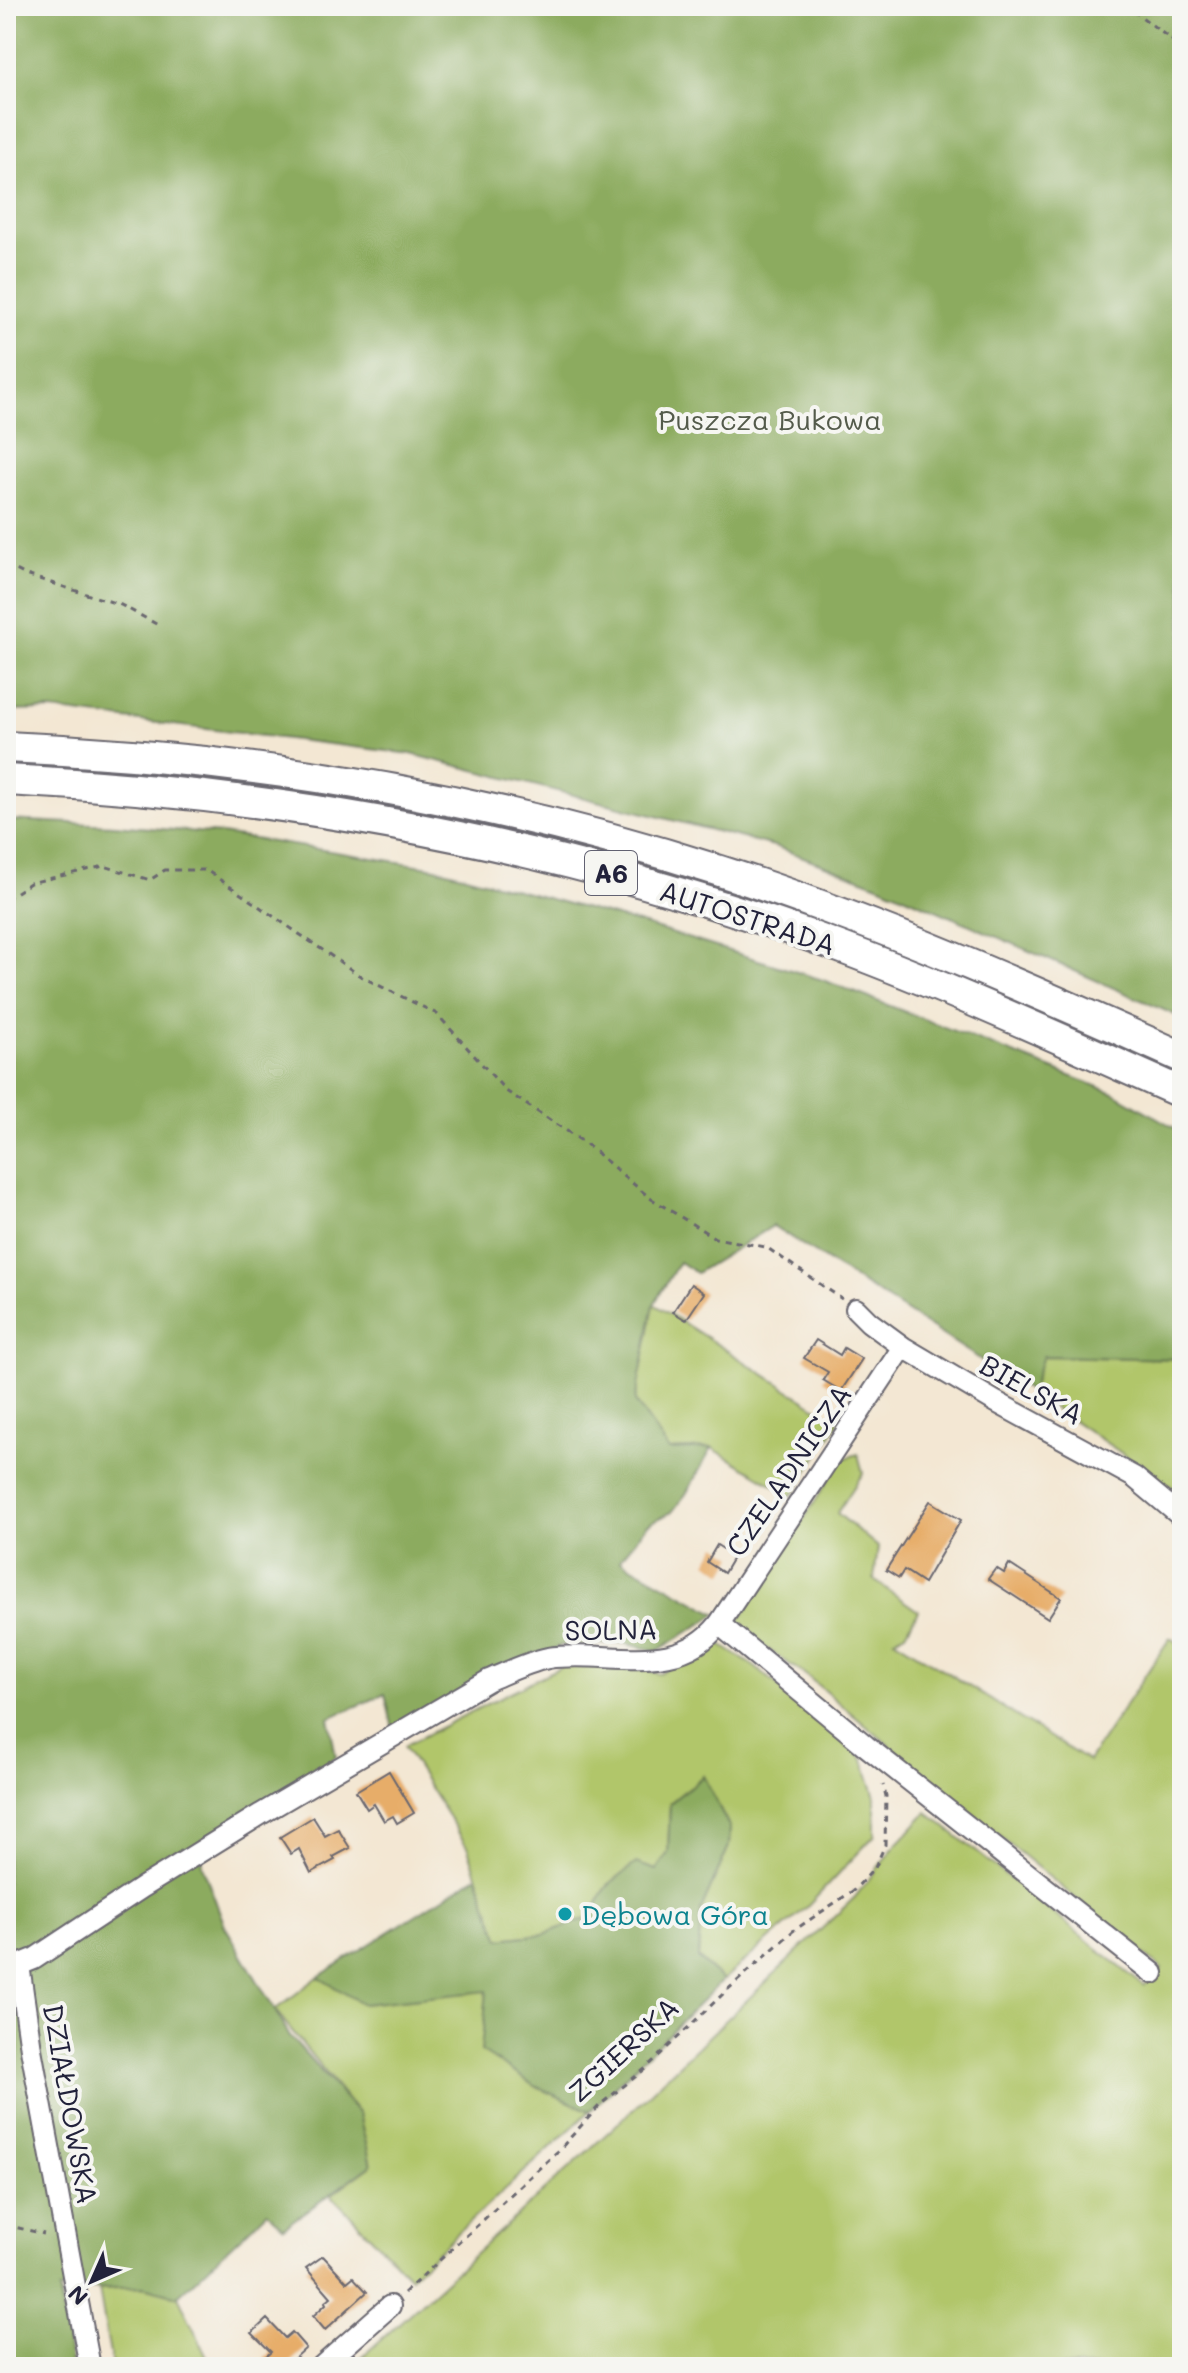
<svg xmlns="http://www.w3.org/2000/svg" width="1188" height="2373" viewBox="0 0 1188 2373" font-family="Mali,sans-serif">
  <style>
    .green { fill: #b1c66a; stroke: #6a7452; stroke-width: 2 }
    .forest { fill: #8cab5e; stroke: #57664c; stroke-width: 2 }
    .building { fill: #e7ad69 }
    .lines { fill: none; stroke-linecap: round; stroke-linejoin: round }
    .minor-casing { stroke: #6b6770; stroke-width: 24 }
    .highway-casing { stroke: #6b6770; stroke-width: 34 }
    .path { stroke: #6b6770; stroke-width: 3; stroke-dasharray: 6 6; stroke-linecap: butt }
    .minor { stroke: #fff; stroke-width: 20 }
    .highway { stroke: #fff; stroke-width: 30 }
    .culture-dot { fill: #0f9aa8; stroke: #f6f6f2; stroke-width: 3 }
    .labels { text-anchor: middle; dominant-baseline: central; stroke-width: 8; stroke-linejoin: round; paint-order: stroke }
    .shield { fill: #f6f6f2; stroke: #626272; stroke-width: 2 }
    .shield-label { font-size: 26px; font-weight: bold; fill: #22223b }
    .park-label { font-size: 28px; fill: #545b4b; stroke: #f6f6f2 }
    .street-label { font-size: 28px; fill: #22223b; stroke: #f6f6f2 }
    .culture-label { font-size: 28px; fill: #0d838f; stroke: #f6f6f2; text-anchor: start }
  </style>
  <rect width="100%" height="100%" fill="#f6f6f2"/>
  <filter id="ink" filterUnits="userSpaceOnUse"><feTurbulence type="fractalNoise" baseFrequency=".0125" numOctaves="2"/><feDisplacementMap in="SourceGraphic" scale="16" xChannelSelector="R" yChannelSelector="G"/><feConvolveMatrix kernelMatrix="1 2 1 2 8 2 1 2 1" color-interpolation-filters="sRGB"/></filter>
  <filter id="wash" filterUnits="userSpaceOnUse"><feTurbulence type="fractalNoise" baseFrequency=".006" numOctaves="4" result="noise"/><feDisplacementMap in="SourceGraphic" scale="32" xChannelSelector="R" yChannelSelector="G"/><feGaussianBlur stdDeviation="1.8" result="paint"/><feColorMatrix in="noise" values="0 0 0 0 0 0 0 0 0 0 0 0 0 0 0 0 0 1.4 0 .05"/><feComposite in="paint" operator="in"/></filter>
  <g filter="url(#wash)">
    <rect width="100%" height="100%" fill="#f3e7d3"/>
    <path class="green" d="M654,1304L839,1422L792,1496L712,1448L669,1450L635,1401Z
      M1042,1356L1182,1359V1494L1031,1392Z
      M858,1454L863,1473L837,1513L878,1547L874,1580L918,1611L906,1633L894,1639L1088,1761L1170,1638L1182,1646V2367H351L613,2128L855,1897L890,1852L927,1812L1144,1986L1162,1969L921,1772L807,1676L735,1627L842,1459Z
      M713,1640L755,1667L842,1737L862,1757L875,1797V1835L807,1907L723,1980L698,1958L701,1910L729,1846L730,1828L703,1776L670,1803L668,1853L656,1870L608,1885L588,1918L544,1934L499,1939L468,1848L404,1746L564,1665L617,1663L660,1674Z
      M318,1977L363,2004L488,1990L537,2087L590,2111L410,2277L331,2195L371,2165L359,2114L275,2010Z
      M143,2287L178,2296L212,2367H112L99,2289Z"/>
    <path class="forest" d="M6,6H1182V1018L881,886L774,846L411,754L51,710L6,711Z
      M6,820L115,825L222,834L436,868L635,922L823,980L1114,1093L1182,1132V1208L1177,1207L1182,1218V1359L1043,1356L1031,1392L773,1226L696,1273L679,1262L654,1304L635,1401L669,1450L712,1448L686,1494L672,1512L648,1524L620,1560L717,1614L657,1651L623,1643L562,1645L393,1729L385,1694L329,1718L336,1757L200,1841L202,1865L225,1926L290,2036L359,2114L371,2165L284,2227L267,2212L178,2296L143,2287L59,2290L72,2367H6Z
      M703,1776L730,1828L729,1846L701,1910L698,1958L723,1980L590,2111L537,2087L481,2051L487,1991L363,2004L318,1977L477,1876L500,1939L544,1934L588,1918L608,1885L636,1863L656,1870L668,1853L670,1803Z"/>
    <g id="blocks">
      <path class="building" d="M691,1284L704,1293L686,1320L673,1312Z
        M816,1340L840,1355L844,1348L862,1359L841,1391L823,1380L828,1372L804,1358Z
        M930,1501L961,1520L924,1583L904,1570L899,1578L886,1570Z
        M717,1545L734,1556L724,1573L707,1562Z
        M1009,1564L1061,1598L1048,1618L988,1579L996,1568L1004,1573Z
        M389,1771L414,1813L397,1823L393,1816L384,1821L374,1804L367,1809L356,1791Z
        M313,1817L325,1836L338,1829L350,1848L333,1857L335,1860L311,1873L299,1849L291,1854L280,1837Z
        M323,2256L347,2282L353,2277L367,2292L325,2330L313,2316L326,2304L325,2302L331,2297L306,2268Z
        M267,2319L285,2338L292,2332L306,2348L285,2367H272L264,2358L271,2352L252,2333Z"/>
    </g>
  </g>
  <g filter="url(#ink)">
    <use href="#blocks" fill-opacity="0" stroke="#6b6770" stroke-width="2"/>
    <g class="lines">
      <defs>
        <path id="minor" d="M856,1309L869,1322L903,1347L996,1402L1134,1477L1182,1517
          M719,1624L866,1746L1153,1973
          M90,2367L31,2049L19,1965L34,1959L143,1887L261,1814L489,1680C508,1672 528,1662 548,1658C608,1649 676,1679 719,1624L903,1347
          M321,2367L390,2306"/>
        <path id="highway" d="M6,747C248,757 489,797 720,871C878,922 1030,989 1182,1057
          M6,780C280,793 549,843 807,935C935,981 1058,1038 1182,1093"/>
      </defs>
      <use href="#minor" class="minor-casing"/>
      <use href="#highway" class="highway-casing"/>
      <path class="path" d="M1122,6L1130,8L1182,48
        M6,565L26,575L121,605L160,626
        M6,899L30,883L104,866L150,880L165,870H206L362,977L437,1014L506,1091L585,1143L650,1198L715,1238L766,1247L842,1299
        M6,1898L15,1946
        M6,2225L44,2234
        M404,2293L558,2151L601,2104L645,2069L724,1993L793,1931L854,1890L875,1868L885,1845L886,1796L883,1785"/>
      <use href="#minor" class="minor"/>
      <use href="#highway" class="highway"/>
    </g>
  </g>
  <circle class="culture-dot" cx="565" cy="1914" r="8"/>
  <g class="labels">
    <rect class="shield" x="585" y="851" width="52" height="44" rx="6"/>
    <g class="shield-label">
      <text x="611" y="873">A6</text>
    </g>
    <g class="park-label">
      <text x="770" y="419">Puszcza Bukowa</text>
    </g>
    <g class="street-label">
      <text transform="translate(748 917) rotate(18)">AUTOSTRADA</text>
      <text transform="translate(1032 1389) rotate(29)">BIELSKA</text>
      <text transform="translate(788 1470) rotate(-56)">CZELADNICZA</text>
      <text transform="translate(611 1629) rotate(-1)">SOLNA</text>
      <text transform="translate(623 2049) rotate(-43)">ZGIERSKA</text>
      <text transform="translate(71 2104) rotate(80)">DZIAŁDOWSKA</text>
    </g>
    <g class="culture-label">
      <text x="581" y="1914">Dębowa Góra</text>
    </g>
  </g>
  <rect width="1188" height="2373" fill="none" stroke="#f6f6f2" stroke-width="32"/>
  <g transform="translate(92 2281) rotate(225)" stroke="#f6f6f2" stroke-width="6" paint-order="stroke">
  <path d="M0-6L14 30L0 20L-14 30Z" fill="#22223b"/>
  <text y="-12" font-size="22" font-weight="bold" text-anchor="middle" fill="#22223b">N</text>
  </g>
</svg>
